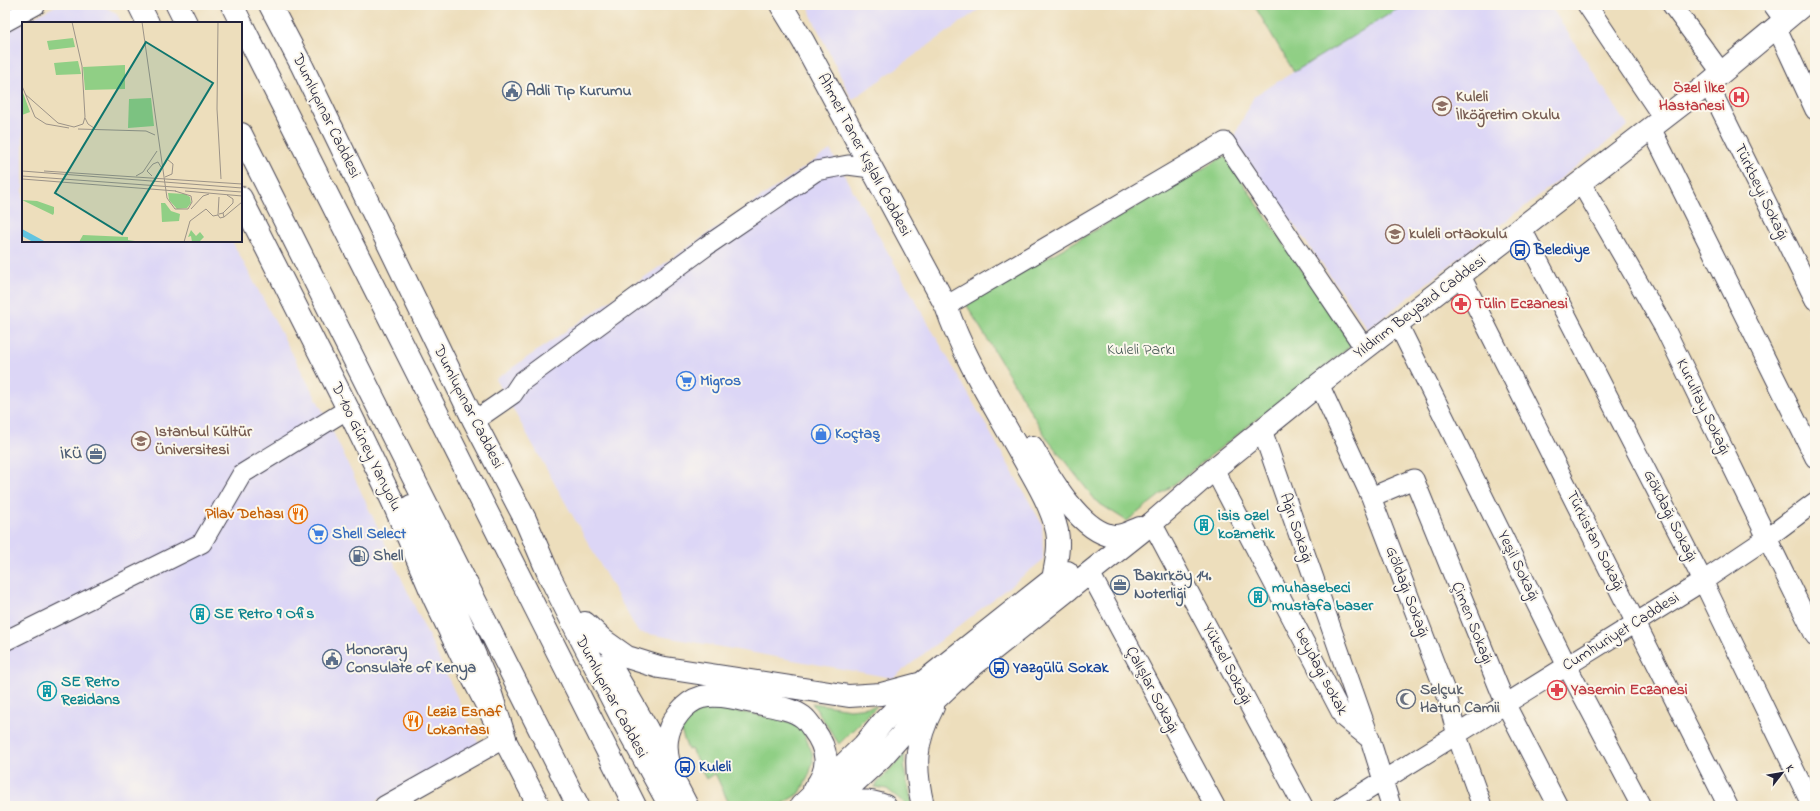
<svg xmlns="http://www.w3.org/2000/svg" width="1820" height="811" viewBox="0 0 1820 811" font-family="'Indie Flower',sans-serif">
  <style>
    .built { fill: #dcd6f6 }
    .green { fill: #90cf85; stroke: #597860 }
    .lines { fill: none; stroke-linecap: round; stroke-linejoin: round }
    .minor-casing { stroke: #403e4e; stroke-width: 21 }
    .major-casing { stroke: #403e4e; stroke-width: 24 }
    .highway-casing { stroke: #403e4e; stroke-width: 24 }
    .minor { stroke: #fff; stroke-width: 19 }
    .major { stroke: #fff; stroke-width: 22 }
    .highway { stroke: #fff; stroke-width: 22 }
    .labels { text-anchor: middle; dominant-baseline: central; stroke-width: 4; stroke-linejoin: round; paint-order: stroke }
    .health-label { font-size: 16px; font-weight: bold; fill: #be3a42; stroke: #fbf7ec; text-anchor: start }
    .service-label { font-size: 16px; font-weight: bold; fill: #4e5e75; stroke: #fbf7ec; text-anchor: start }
    .education-label { font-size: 16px; font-weight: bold; fill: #785e54; stroke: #fbf7ec; text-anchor: start }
    .street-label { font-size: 16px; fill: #22223b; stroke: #fbf7ec }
    .transit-label { font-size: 16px; font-weight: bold; fill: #164399; stroke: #fbf7ec; text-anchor: start }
    .park-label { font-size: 16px; fill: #435651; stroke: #fbf7ec }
    .shop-label { font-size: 16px; font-weight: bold; fill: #366cbe; stroke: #fbf7ec; text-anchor: start }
    .food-label { font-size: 16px; font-weight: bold; fill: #c56008; stroke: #fbf7ec; text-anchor: end }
    .culture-label { font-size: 16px; font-weight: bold; fill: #0d838f; stroke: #fbf7ec; text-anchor: start }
    .worship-label { font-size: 16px; font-weight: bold; fill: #5b616d; stroke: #fbf7ec; text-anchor: start }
    .inset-road { fill: none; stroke: #9c9388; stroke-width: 1 }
    .view { fill: #0f766e; fill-opacity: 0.15; stroke: #0f766e; stroke-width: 2 }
    .inset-edge { fill: none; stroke: #22223b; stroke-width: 2 }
  </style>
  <rect width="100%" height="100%" fill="#fbf7ec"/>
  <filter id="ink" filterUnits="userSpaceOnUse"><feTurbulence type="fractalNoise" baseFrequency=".025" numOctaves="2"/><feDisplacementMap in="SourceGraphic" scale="8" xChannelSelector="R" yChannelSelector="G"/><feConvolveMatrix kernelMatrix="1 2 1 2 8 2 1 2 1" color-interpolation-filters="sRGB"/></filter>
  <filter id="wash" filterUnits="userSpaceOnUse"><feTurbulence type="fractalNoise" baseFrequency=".012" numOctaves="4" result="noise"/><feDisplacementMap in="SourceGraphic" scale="16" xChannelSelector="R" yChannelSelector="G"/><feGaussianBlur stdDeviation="0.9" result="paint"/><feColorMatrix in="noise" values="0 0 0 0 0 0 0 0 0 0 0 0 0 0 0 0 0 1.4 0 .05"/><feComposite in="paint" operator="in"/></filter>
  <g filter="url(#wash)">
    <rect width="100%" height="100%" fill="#eddebc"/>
    <path class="built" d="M57,5H101L116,13L122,23H23V241H232L325,415L479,744L367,806H5V33Z
      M809,5H985L852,100L811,15Z
      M1404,5H1550L1628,126L1368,329L1233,139L1254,96Z
      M830,150L1042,524L1043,560L893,678L638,632L496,379Z"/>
    <path class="green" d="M1254,5H1404L1294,72Z
      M1225,156L1352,345L1127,521L1097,502L1048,440L966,304Z
      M812,703L850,709L877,706L839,744Z
      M707,708L754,714L794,723L803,731L812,752L813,761L809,775L800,793L778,806H730L715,773L706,779L691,749L688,750L681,731C687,719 694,713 707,708Z
      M904,754L905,774L913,806H908L887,789L874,787Z"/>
  </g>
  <g filter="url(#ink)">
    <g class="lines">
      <defs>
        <path id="minor" d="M1587,5L1663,118
          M1672,5L1721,72
          M1773,5L1784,20
          M5,22L36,5
          M1776,26L1815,110
          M1708,84L1815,300
          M1651,128L1815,458
          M1581,183L1665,329L1815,636
          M1522,229L1703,581L1812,806
          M1461,276L1728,806
          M946,306L1225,142L1365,349
          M1398,324L1567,666L1641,806
          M1319,384L1371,497L1447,696L1457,736L1482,806
          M474,421L513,394L521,382L705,247L816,171L848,165L871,168
          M1262,430L1370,739L1391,806
          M1214,469L1344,718L1370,739
          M1371,497L1414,479L1506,705L1558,806
          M1152,523L1303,806
          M1090,573L1215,806
          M5,641L202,543L242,474L348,409
          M384,806L505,738
          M1342,806L1703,581L1767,538L1815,502"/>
        <path id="major" d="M139,5L148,23
          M270,5L302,66L474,421L525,519L549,575L576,629L627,728L670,806
          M781,5L803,41L946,306C964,359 995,407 1022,456C1035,479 1051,505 1057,531C1060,547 1056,563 1053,579
          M241,198L348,409L392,500L434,598L465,663L539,806
          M1032,447C1048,474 1079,531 1113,536C1122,537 1132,531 1140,528
          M585,623L603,640L627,657L659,667L849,696L881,694L922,683
          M609,663L647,729L687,806
          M669,764C667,756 666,748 667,740C669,722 684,702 702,697C718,693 737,699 753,702C769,706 789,707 803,717C807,720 810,725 813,729C828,749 831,769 814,789
          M801,806L864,745L883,722L922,683L1053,579L1067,572
          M829,806L881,758L920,714L961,675L1152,523L1214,469L1319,384L1708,84L1803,5
          M839,806C855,799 869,800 885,806
          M923,806C914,767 914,743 933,707"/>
        <path id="highway" d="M177,5L186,23
          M232,5L241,23
          M241,23L635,806
          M241,134L578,806
          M411,506L489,688L505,738"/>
      </defs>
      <use href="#minor" class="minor-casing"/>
      <use href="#major" class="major-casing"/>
      <use href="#highway" class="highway-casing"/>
      <use href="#minor" class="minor"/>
      <use href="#major" class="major"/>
      <use href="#highway" class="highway"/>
    </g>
  </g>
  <defs>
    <symbol id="civic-ring" viewBox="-11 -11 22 22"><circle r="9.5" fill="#fbf7ec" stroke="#5c6f8a" stroke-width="1.5"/><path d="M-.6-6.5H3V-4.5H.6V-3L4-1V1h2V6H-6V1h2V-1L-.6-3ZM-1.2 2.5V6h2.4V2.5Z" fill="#5c6f8a"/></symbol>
    <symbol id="hospital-ring" viewBox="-11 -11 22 22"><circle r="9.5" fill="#fbf7ec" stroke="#e0444e" stroke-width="1.5"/><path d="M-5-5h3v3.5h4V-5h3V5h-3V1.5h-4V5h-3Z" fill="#e0444e"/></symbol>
    <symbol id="school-ring" viewBox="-11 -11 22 22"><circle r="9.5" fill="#fbf7ec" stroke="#8d6e63" stroke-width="1.5"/><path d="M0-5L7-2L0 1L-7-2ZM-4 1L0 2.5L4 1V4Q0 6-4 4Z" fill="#8d6e63"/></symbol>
    <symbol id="bus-ring" viewBox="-11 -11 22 22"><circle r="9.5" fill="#fbf7ec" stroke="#1a4fb4" stroke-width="1.5"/><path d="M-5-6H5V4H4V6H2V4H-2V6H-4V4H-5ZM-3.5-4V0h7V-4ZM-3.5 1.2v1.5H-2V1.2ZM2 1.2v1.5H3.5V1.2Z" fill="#1a4fb4"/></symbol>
    <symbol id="pharmacy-ring" viewBox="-11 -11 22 22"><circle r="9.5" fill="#fbf7ec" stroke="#e0444e" stroke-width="1.5"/><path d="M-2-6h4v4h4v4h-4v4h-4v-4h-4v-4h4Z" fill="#e0444e"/></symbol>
    <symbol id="supermarket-ring" viewBox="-11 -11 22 22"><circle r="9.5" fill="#fbf7ec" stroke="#3f7fe0" stroke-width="1.5"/><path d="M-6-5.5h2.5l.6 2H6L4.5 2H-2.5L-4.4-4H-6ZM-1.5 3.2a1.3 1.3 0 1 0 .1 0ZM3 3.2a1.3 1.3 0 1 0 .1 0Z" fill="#3f7fe0"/></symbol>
    <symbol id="shop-ring" viewBox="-11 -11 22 22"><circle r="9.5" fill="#fbf7ec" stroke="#3f7fe0" stroke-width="1.5"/><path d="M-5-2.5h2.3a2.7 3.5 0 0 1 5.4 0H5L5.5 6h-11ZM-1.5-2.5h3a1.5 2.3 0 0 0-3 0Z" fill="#3f7fe0"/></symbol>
    <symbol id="university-ring" viewBox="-11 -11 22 22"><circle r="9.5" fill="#fbf7ec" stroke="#8d6e63" stroke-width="1.5"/><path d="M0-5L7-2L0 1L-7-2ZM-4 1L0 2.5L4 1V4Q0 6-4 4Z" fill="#8d6e63"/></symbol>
    <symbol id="office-ring" viewBox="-11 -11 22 22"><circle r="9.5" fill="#fbf7ec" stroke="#5c6f8a" stroke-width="1.5"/><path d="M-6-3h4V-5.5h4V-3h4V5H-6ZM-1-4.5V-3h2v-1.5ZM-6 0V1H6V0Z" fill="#5c6f8a"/></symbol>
    <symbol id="restaurant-ring" viewBox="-11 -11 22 22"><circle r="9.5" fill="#fbf7ec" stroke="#e8710a" stroke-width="1.5"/><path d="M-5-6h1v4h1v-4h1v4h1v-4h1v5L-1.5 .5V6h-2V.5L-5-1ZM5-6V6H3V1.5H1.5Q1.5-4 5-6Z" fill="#e8710a"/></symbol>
    <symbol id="building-ring" viewBox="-11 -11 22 22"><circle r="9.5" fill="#fbf7ec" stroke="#0f9aa8" stroke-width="1.5"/><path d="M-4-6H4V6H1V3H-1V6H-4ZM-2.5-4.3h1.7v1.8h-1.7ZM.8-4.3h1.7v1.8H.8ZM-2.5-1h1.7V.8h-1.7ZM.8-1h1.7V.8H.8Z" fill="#0f9aa8"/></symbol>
    <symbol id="fuel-ring" viewBox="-11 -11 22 22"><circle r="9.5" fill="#fbf7ec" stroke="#5c6f8a" stroke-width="1.5"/><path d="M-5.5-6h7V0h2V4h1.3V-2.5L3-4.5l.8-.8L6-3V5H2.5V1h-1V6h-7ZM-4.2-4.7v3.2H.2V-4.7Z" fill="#5c6f8a"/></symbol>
    <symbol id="mosque-ring" viewBox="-11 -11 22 22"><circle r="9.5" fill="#fbf7ec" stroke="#6b7280" stroke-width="1.5"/><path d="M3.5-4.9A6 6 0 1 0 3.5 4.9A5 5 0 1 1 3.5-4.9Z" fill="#6b7280"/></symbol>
  </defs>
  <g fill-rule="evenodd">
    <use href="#civic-ring" x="501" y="80" width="22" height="22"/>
    <use href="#hospital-ring" x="1728" y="86" width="22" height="22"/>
    <use href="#school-ring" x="1431" y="95" width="22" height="22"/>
    <use href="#school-ring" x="1384" y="223" width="22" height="22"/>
    <use href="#bus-ring" x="1509" y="239" width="22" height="22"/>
    <use href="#pharmacy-ring" x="1450" y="293" width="22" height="22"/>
    <use href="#supermarket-ring" x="675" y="370" width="22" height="22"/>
    <use href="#shop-ring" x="810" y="423" width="22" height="22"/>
    <use href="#university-ring" x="130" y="430" width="22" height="22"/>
    <use href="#office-ring" x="85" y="443" width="22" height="22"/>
    <use href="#restaurant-ring" x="287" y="503" width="22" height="22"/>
    <use href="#building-ring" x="1193" y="514" width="22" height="22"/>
    <use href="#supermarket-ring" x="307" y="523" width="22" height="22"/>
    <use href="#fuel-ring" x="348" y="545" width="22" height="22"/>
    <use href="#office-ring" x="1109" y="574" width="22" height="22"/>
    <use href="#building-ring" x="1247" y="586" width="22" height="22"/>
    <use href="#building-ring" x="189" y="603" width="22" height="22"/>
    <use href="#civic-ring" x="321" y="648" width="22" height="22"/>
    <use href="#bus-ring" x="988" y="657" width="22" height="22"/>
    <use href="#pharmacy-ring" x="1546" y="679" width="22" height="22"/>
    <use href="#building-ring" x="36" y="680" width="22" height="22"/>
    <use href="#mosque-ring" x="1395" y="688" width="22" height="22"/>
    <use href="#restaurant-ring" x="402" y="710" width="22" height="22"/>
    <use href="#bus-ring" x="674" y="756" width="22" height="22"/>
  </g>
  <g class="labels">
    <g class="health-label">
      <text x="1725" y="88" text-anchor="end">Özel İlke<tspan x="1725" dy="18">Hastanesi</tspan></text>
      <text x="1475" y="304">Tülin Eczanesi</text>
      <text x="1571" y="690">Yasemin Eczanesi</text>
    </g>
    <g class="service-label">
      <text x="526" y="91">Adli Tıp Kurumu</text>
      <text x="82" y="454" text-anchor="end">İKÜ</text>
      <text x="373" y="556">Shell</text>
      <text x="1134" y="576">Bakırköy 14.<tspan x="1134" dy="18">Noterliği</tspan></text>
      <text x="346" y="650">Honorary<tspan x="346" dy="18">Consulate of Kenya</tspan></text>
    </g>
    <g class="education-label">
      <text x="1456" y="97">Kuleli<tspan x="1456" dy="18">İlköğretim Okulu</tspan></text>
      <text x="1409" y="234">kuleli ortaokulu</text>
      <text x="155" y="432">Istanbul Kültür<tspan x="155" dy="18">Üniversitesi</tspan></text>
    </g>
    <g class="street-label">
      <text transform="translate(326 116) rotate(64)">Dumlupınar Caddesi</text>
      <text transform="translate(864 155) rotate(62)">Ahmet Taner Kışlalı Caddesi</text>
      <text transform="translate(1761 192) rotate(64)">Türkbeyi Sokağı</text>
      <text transform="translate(1420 307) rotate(-37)">Yıldırım Beyazıd Caddesi</text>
      <text transform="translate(468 407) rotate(63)">Dumlupınar Caddesi</text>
      <text transform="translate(1703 407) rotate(64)">Kurultay Sokağı</text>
      <text transform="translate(366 447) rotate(64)">D-100 Güney Yanyolu</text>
      <text transform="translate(1670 516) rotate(63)">Gökdağı Sokağı</text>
      <text transform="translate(1296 528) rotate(71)">Ağrı Sokağı</text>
      <text transform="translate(1595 541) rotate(63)">Türkistan Sokağı</text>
      <text transform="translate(1518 566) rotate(64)">Yeşil Sokağı</text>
      <text transform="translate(1407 592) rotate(69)">Göldağı Sokağı</text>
      <text transform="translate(1472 623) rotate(68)">Çimen Sokağı</text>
      <text transform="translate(1621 632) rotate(-32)">Cumhuriyet Caddesi</text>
      <text transform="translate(1227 664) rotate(62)">Yüksel Sokağı</text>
      <text transform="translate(1321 672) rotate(62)">beydagi sokak</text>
      <text transform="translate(1152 690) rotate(62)">Çalışlar Sokağı</text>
      <text transform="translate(611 697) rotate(62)">Dumlupınar Caddesi</text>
    </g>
    <g class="transit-label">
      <text x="1534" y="250">Belediye</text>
      <text x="1013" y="668">Yazgülü Sokak</text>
      <text x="699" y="767">Kuleli</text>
    </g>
    <g class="park-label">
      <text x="1141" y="350">Kuleli Parkı</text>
    </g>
    <g class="shop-label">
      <text x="700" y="381">Migros</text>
      <text x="835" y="434">Koçtaş</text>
      <text x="332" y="534">Shell Select</text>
    </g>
    <g class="food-label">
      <text x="284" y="514">Pilav Dehası</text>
      <text x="427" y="712" text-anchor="start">Leziz Esnaf<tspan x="427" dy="18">Lokantası</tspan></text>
    </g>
    <g class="culture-label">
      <text x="1218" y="516">isis ozel<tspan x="1218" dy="18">kozmetik</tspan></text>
      <text x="1272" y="588">muhasebeci<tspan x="1272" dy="18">mustafa baser</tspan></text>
      <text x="214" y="614">SE Retro 9 Ofis</text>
      <text x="61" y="682">SE Retro<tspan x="61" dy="18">Rezidans</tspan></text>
    </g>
    <g class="worship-label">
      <text x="1420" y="690">Selçuk<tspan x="1420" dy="18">Hatun Camii</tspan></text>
    </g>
  </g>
  <g transform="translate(22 22)">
    <rect width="220" height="220" fill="#eddebc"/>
    <path d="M51,16L53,25L27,28L25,19ZM56,39L59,52L34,53L32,41ZM103,43V67L63,68L61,45ZM0,68L8,90L0,93ZM129,76L132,104L106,106L107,77ZM146,171L163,172L168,175L169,181L165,186L155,187L147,178ZM0,178L15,179L32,185V191L31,193ZM139,181H143L149,189L158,192L157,199L140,200ZM169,208L174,214L178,210L182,215L177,220H170L169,214L166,215ZM61,213L106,215V218L113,219L57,220Z" fill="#90cf85"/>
    <path d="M0,207L24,220H11L0,214Z" fill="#62c4e0"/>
    <path class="inset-road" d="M120,0L145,176L153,187H166L170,180L169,174L153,169M196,0L195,87L199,157M0,64L13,95L24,102L47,106M3,72L36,101L52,105L61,102L63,95L60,44L50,0M63,96L66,102L72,106M56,107L124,109L133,113M142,143L145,137L151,142L150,152L143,155M0,149L220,166M22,149L220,162M0,154L220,170M114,154L121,150L135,129M130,154L125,149L131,142L136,140L139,145M0,157L154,169M163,169L220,174M169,187L181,174L187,172M201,191L211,181V177L205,173M196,193L197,175M196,193L198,196L202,195L201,191L197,192M202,195L220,180M162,220L168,199L184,187L191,194L196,193"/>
    <path class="view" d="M124,20L191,61L100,212L33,171Z"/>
    <rect width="220" height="220" class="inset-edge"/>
  </g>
  <rect width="1820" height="811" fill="none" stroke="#fbf7ec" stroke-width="20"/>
  <g transform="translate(1782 773) rotate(59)" stroke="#fbf7ec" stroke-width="3" paint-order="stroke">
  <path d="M0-3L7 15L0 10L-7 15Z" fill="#22223b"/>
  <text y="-6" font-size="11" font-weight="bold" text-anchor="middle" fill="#22223b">K</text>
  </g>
</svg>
